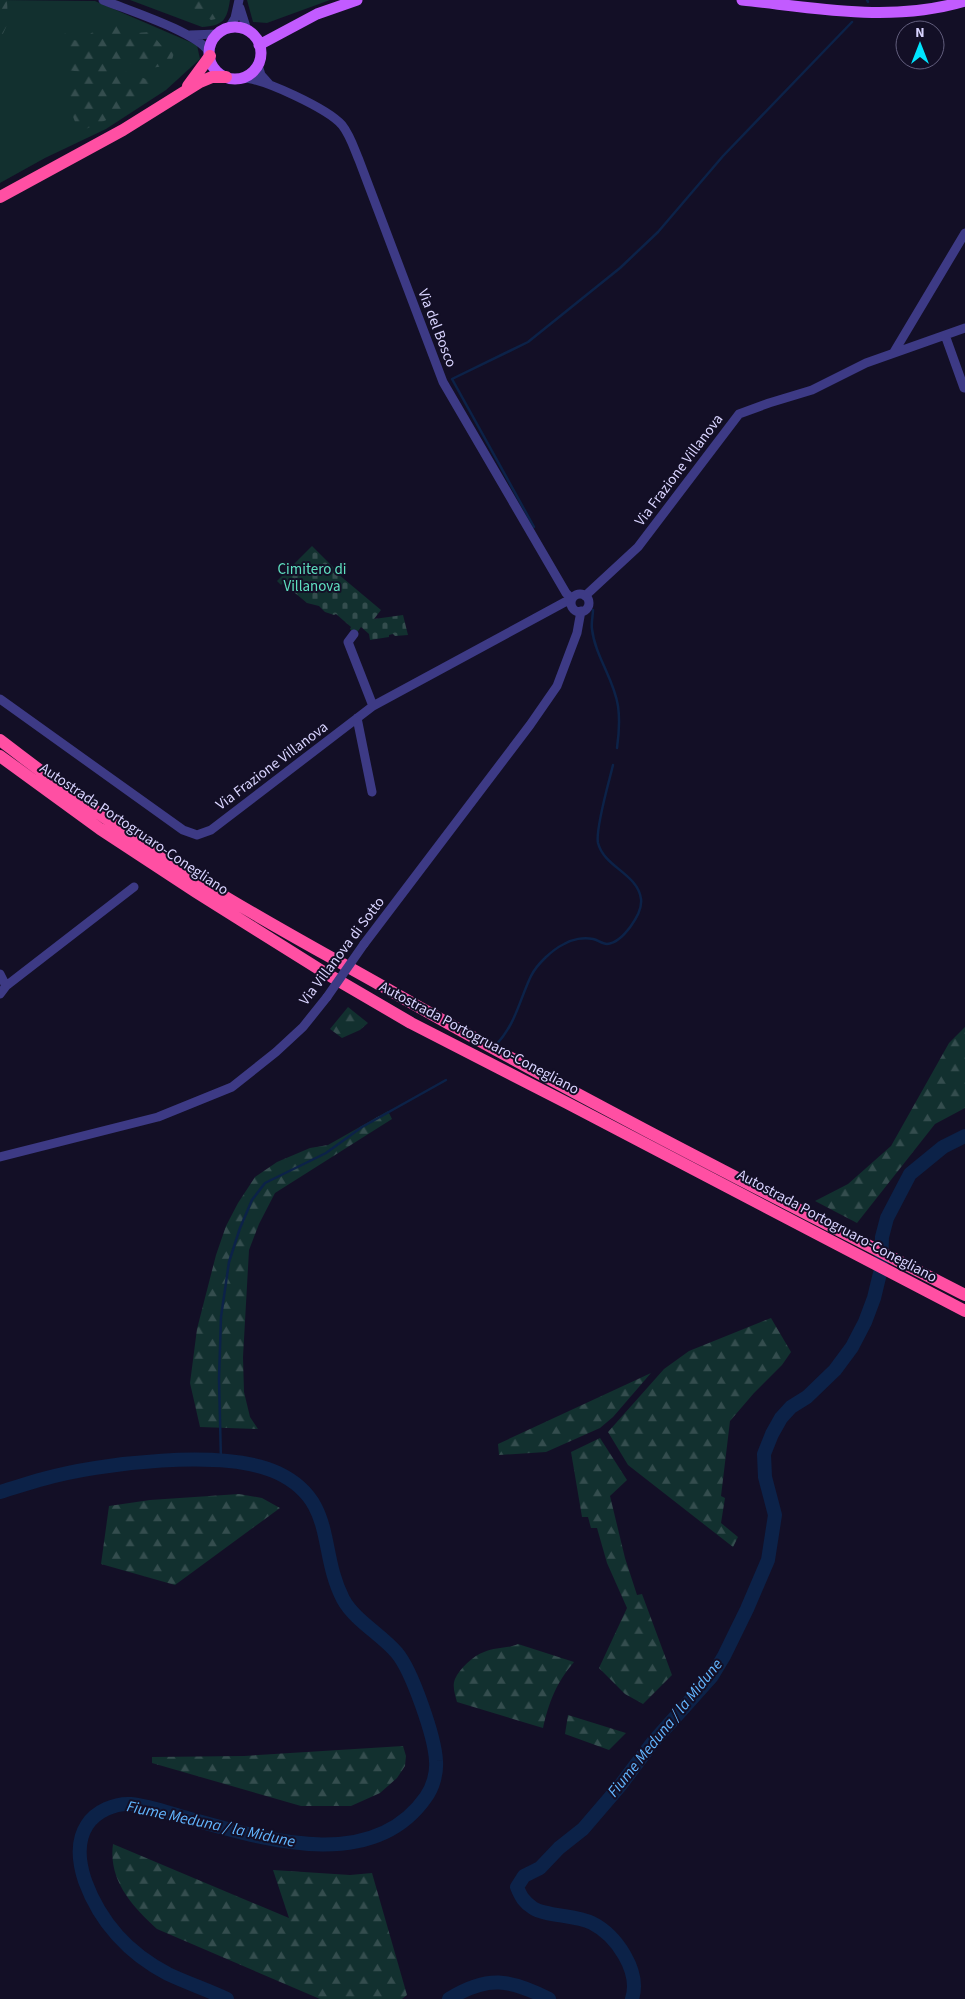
<svg xmlns="http://www.w3.org/2000/svg" width="965" height="1999" viewBox="0 0 965 1999" font-family="'Source Sans 3',sans-serif">
  <style>
    .grass { fill: #12302f }
    .forest { fill: url(#forest-firs) }
    .cemetery { fill: url(#cemetery-stones) }
    .lines { fill: none; stroke-linecap: round; stroke-linejoin: round }
    .stream { stroke: #0c2248; stroke-width: 2.5 }
    .river { stroke: #0c2248; stroke-width: 14 }
    .minor { stroke: #3d3a85; stroke-width: 9 }
    .major { stroke: #c25bff; stroke-width: 11 }
    .highway { stroke: #ff4fa3; stroke-width: 12 }
    .minor-bridge { stroke: #3d3a85; stroke-width: 9 }
    .labels { text-anchor: middle; dominant-baseline: central; stroke-width: 4; stroke-linejoin: round; paint-order: stroke }
    .street-label { font-size: 15px; fill: #d9d4ff; stroke: #130f26 }
    .park-label { font-size: 15px; fill: #5fe0c0; stroke: #130f26 }
    .water-label { font-size: 16px; font-style: italic; fill: #62b6ff; stroke: #130f26 }
  </style>
  <defs>
    <pattern id="forest-firs" width="22" height="20" patternUnits="userSpaceOnUse" patternTransform="scale(1.25)"><rect width="22" height="20" fill="#12302f"/><path d="M5 1l3.5 6h-7zM16 11l3.5 6h-7z" fill="#344d4e"/></pattern>
    <pattern id="cemetery-stones" width="16" height="16" patternUnits="userSpaceOnUse" patternTransform="scale(1.25)"><rect width="16" height="16" fill="#12302f"/><path d="M2 7V4a2 2 0 0 1 4 0v3zM10 15v-3a2 2 0 0 1 4 0v3z" fill="#344d4e"/></pattern>
  </defs>
  <rect width="100%" height="100%" fill="#130f26"/>
  <path class="grass" d="M0,0L95,1L197,45L200,59L166,90L106,129L45,158L0,183Z
    M130,0H230C227,20 223,26 202,27Z
    M247,0H330L267,23L253,22Z"/>
  <path class="forest" d="M0,0H7L8,23L0,40Z
    M182,0H223L220,18L211,20Z
    M115,20L123,34L150,32L161,45L174,53L171,63C150,72 141,65 120,62L113,67L154,82L149,92L136,98L126,106L120,114L79,132L72,114L78,103L68,94V86L82,72L67,70L66,63L80,59L79,53L62,51L61,42L64,34L71,32L73,40L81,41L98,28L110,25Z
    M348,1007L368,1023L360,1030L342,1038L330,1029Z
    M965,1027V1108L935,1124L857,1223L815,1201L848,1184L891,1146L949,1043Z
    M388,1111L392,1119L275,1193L259,1224L249,1250L243,1357L244,1392L250,1417L258,1429L200,1427L190,1383L197,1329L216,1255L226,1226L238,1203L255,1177L277,1162L310,1148L328,1145Z
    M771,1318L791,1352L782,1365L754,1393L730,1421L721,1496L725,1498L721,1523L738,1537L733,1547L628,1465L608,1432L664,1369L689,1351Z
    M651,1373L613,1417L600,1428L546,1452L499,1455L498,1444Z
    M600,1438L627,1480L610,1496L625,1558L637,1595L642,1594L672,1675L643,1704L625,1694L599,1668L627,1608L607,1563L597,1528H591L588,1517H582L571,1452Z
    M239,1494L262,1498L280,1508L175,1585L101,1564L109,1506L150,1500Z
    M518,1644L574,1662C556,1683 549,1702 543,1728L457,1702C455,1695 452,1686 455,1679C460,1668 473,1656 484,1652C495,1647 507,1649 518,1644Z
    M568,1715L626,1733L609,1750L565,1734Z
    M403,1746L406,1756L405,1766L397,1778L380,1793L351,1806H301L152,1763V1757L244,1756Z
    M113,1844L289,1918L273,1870L350,1875L372,1873L407,1995L402,1999H320L157,1929C132,1906 108,1880 113,1844Z"/>
  <path class="cemetery" d="M312,546L337,571L336,572L338,574L381,610L374,619L403,615L408,635L395,636L393,634L389,635V637L370,640L369,634L361,627L356,634L350,629L351,627L336,614L334,615L325,612L319,606L307,603L283,583L281,585L277,581Z"/>
  <g class="lines">
    <path class="stream" d="M867,0L868,2
      M534,527L452,379L528,342L620,268L658,232L723,156L852,22
      M593,610C593,616 591,623 592,629C595,656 614,679 618,706C620,720 619,734 617,748
      M495,1046C516,1024 519,1001 531,976C537,964 552,950 564,944C572,939 584,937 593,939C598,940 602,944 607,944C622,943 643,914 641,899C638,874 604,867 598,843C595,829 609,782 613,765
      M221,1461L219,1379L221,1317L229,1262L240,1228L252,1200L265,1183L326,1153L362,1127L446,1080"/>
    <path class="river" d="M0,1492C14,1488 28,1483 43,1479C98,1463 226,1448 278,1473C337,1501 318,1551 343,1599C355,1621 381,1634 397,1653C412,1671 435,1737 436,1761C437,1773 433,1787 426,1797C372,1875 261,1838 187,1818C169,1813 150,1806 131,1804C115,1803 96,1811 87,1825C76,1842 79,1863 85,1881C100,1922 129,1954 168,1974C187,1983 208,1990 227,1999
      M449,1999C487,1975 510,1979 549,1999
      M632,1999C641,1971 616,1935 592,1923C576,1915 545,1916 533,1908C524,1902 521,1897 517,1887L524,1876L540,1868L559,1848L583,1829L619,1787L653,1742L712,1676L724,1656L747,1609L768,1560L775,1515L765,1477L764,1454L772,1434L781,1418L791,1407L807,1397L835,1370L852,1347L865,1322L874,1298L881,1269L882,1237L887,1218L910,1174L943,1147L965,1136"/>
    <path class="minor" d="M103,0C127,10 197,32 209,52
      M240,8L247,30
      M229,28L235,18L239,0
      M190,35L218,34
      M258,65L261,75L269,84
      M242,78C263,78 328,109 342,125C350,135 354,148 359,160L443,382L566,593L572,599
      M945,335L964,388
      M894,352L965,233
      M571 603a9 9 0 1 1 18 0a9 9 0 1 1-18 0Z
      M585,596L638,547L739,414L769,403L812,390L866,363L965,328
      M354,634L348,642L373,706
      M0,699L183,830L197,835L211,830L373,706L565,602L571,601
      M357,718L372,792
      M364,944L530,725L557,686L577,633L581,611
      M0,974L6,986
      M0,994L6,986L134,887
      M0,1157L158,1117L232,1087L276,1052L303,1027L327,997"/>
    <path class="major" d="M742,0C817,8 892,23 965,1
      M209 53a26 26 0 1 1 52 0a26 26 0 1 1-52 0Z
      M259,45L317,14L357,0"/>
    <path class="highway" d="M188,86L210,56
      M0,197L123,130L200,82L212,77H226
      M0,740C65,790 132,839 201,882C265,922 331,957 396,994C582,1100 774,1197 965,1295
      M0,756L100,829L196,892L322,971L411,1023L567,1103L965,1311"/>
    <path class="minor-bridge" d="M327,997L364,944"/>
  </g>
  <g class="labels">
    <g class="street-label">
      <text transform="translate(437 328) rotate(69)">Via del Bosco</text>
      <text transform="translate(679 470) rotate(-53)">Via Frazione Villanova</text>
      <text transform="translate(272 766) rotate(-37)">Via Frazione Villanova</text>
      <text transform="translate(134 829) rotate(34)">Autostrada Portogruaro-Conegliano</text>
      <text transform="translate(342 951) rotate(-53)">Via Villanova di Sotto</text>
      <text transform="translate(479 1038) rotate(28)">Autostrada Portogruaro-Conegliano</text>
      <text transform="translate(837 1226) rotate(28)">Autostrada Portogruaro-Conegliano</text>
    </g>
    <g class="park-label">
      <text x="312" y="569">Cimitero di<tspan x="312" dy="17">Villanova</tspan></text>
    </g>
    <g class="water-label">
      <text transform="translate(665 1728) rotate(-51)">Fiume Meduna / la Midune</text>
      <text transform="translate(211 1824) rotate(12)">Fiume Meduna / la Midune</text>
    </g>
  </g>
  <g transform="translate(920 45)"><circle r="24" fill="#130f26" stroke="#625e7d"/>
  <path d="M0-4L9 19L0 12L-9 19Z" fill="#00e5ff"/>
  <text y="-8" font-size="14" font-weight="bold" text-anchor="middle" fill="#d9d4ff">N</text>
  </g>
</svg>
